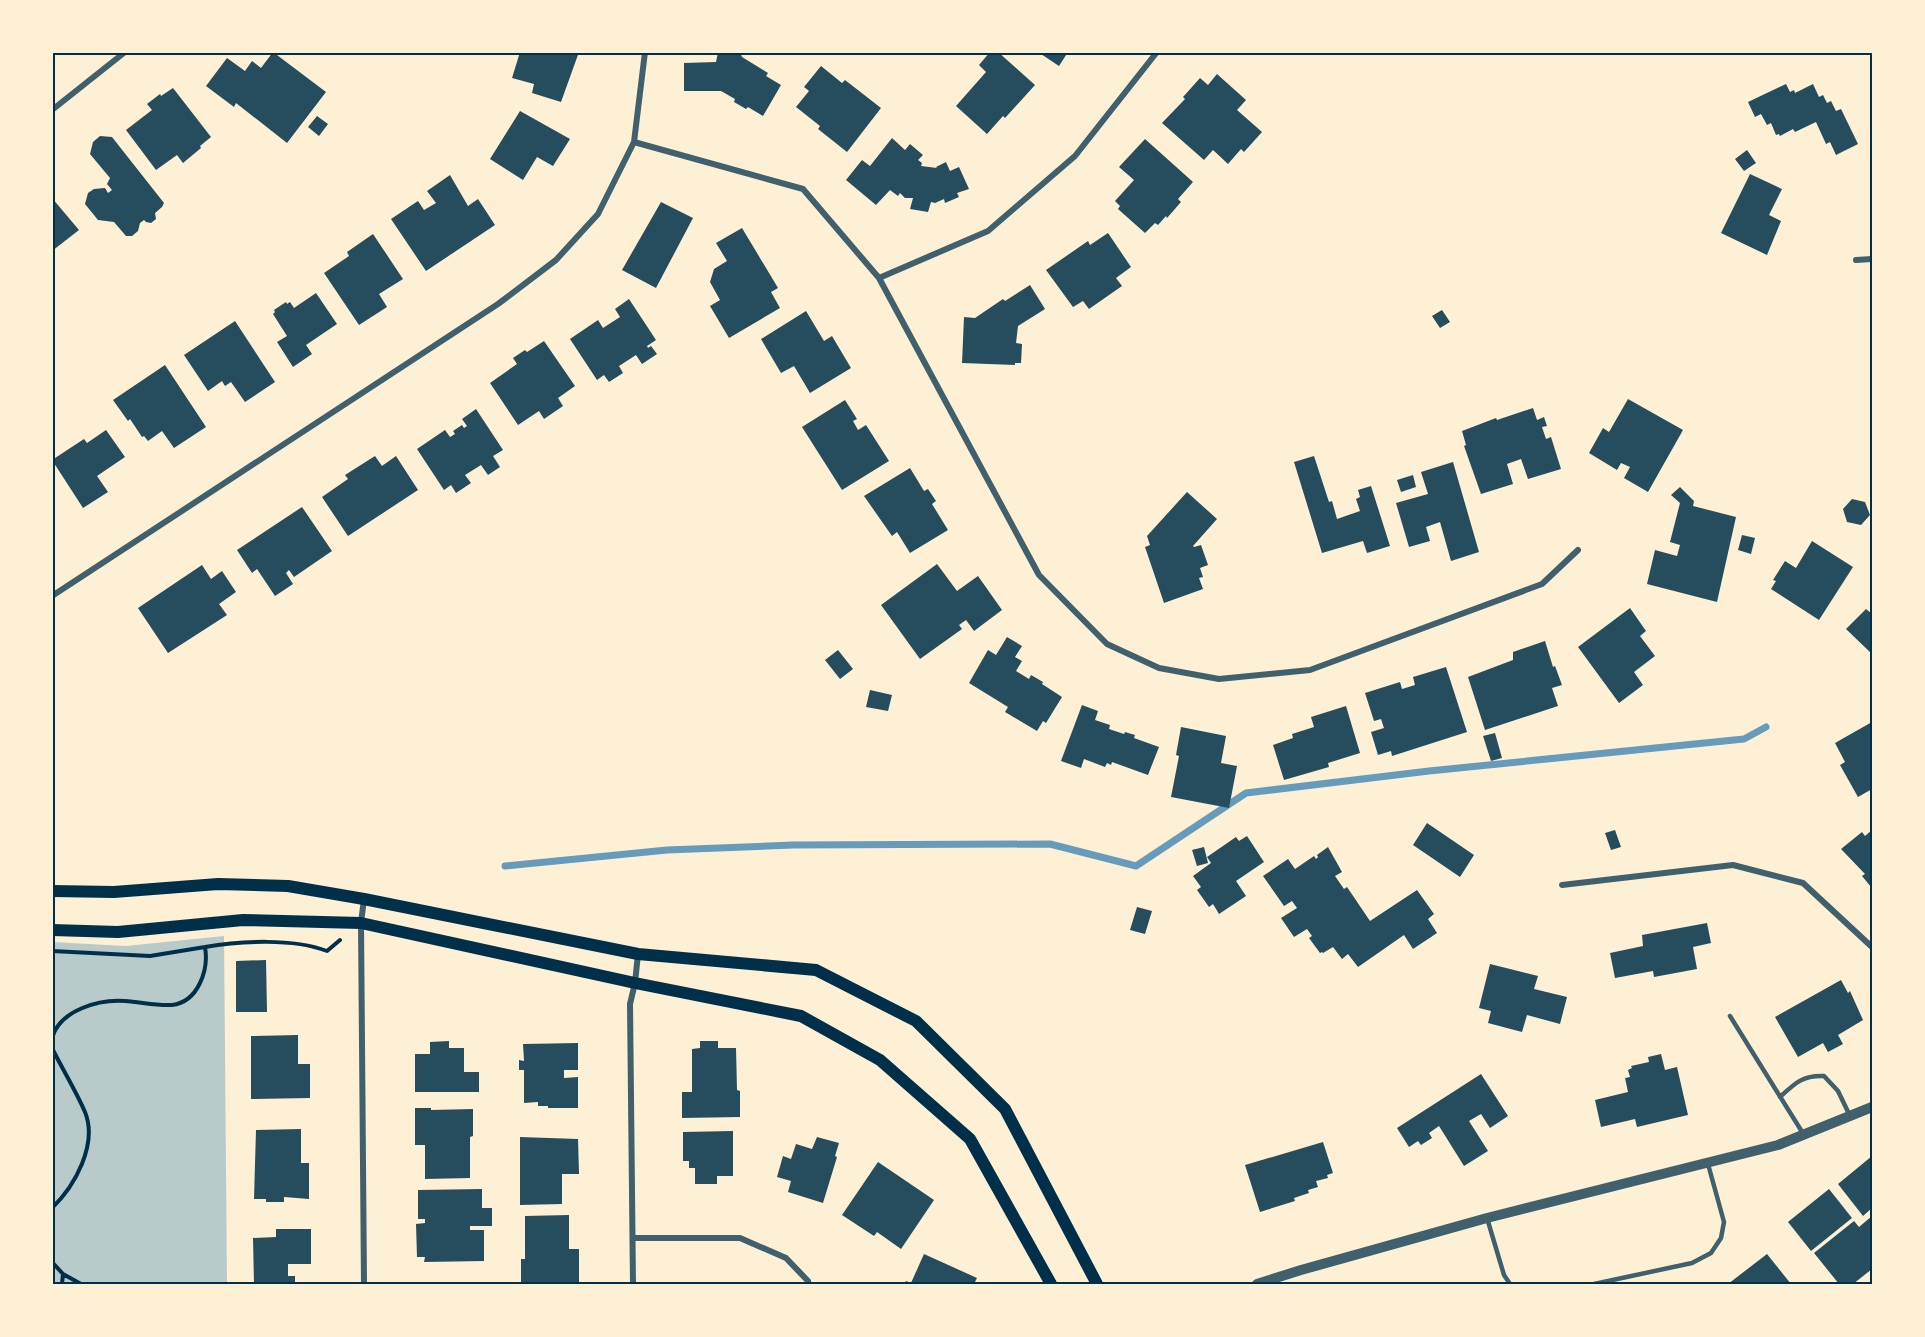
<svg xmlns="http://www.w3.org/2000/svg" width="1925" height="1337" viewBox="0 0 1925 1337" font-family="'PT Sans',sans-serif">
  <style>
    .green { fill: #b9caca }
    .lines { fill: none; stroke-linecap: round; stroke-linejoin: round }
    .stream { stroke: #669bbc; stroke-width: 7 }
    .building { fill: #264d5e }
    .path { stroke: #003049; stroke-width: 4 }
    .service { stroke: #3f606c; stroke-width: 4.5 }
    .minor { stroke: #3f606c; stroke-width: 6 }
    .tertiary { stroke: #3f606c; stroke-width: 10 }
    .secondary { stroke: #003049; stroke-width: 12 }
    .neatline { fill: none; stroke: #003049; stroke-width: 2 }
  </style>
  <rect width="100%" height="100%" fill="#fdf0d5"/>
  <path class="green" d="M224,936L227,1284H53L52,942L126,946Z"/>
  <g class="lines">
    <path class="stream" d="M505,866L667,850L793,845L1050,844L1136,866L1246,793L1429,771L1744,739L1766,727"/>
  </g>
  <path class="building" d="M273,52L326,92L287,143L236,103L234,107L206,86L227,58L245,71L252,61L261,68Z
    M520,52H579L561,102L532,93L534,84L512,78Z
    M718,52H740L742,57L768,73L766,76L781,85L763,116L748,107L746,109L734,102L735,99L721,91H684V63L716,62Z
    M990,52H998L1035,85L1005,118L1003,116L987,134L956,106L986,72L979,65Z
    M1038,52H1068L1059,66Z
    M821,66L842,83L845,80L881,108L847,152L818,129L820,126L796,107L809,91L804,87Z
    M1217,74L1246,100L1237,110L1262,132L1244,152L1241,149L1228,164L1213,150L1204,160L1162,123L1185,99L1183,97L1200,78L1208,85Z
    M1786,84L1790,92L1794,90L1795,93L1813,84L1819,97L1823,95L1827,103L1831,101L1836,111L1841,109L1858,144L1836,155L1830,142L1826,144L1816,122L1795,132L1793,129L1780,136L1779,134L1776,135L1771,123L1767,125L1761,114L1755,117L1748,102Z
    M173,88L211,137L200,146L201,148L183,163L177,155L156,170L126,130L152,110L147,104L160,94L161,96Z
    M520,111L570,139L553,166L537,157L523,180L490,159Z
    M317,116L328,124L319,136L308,127Z
    M100,136L112,137L164,203L162,207L155,213L156,219L151,223L146,222L144,220L140,223L138,231L132,236H126L114,222L98,220L85,204L88,193L94,189L105,188L108,193L112,190L107,184L110,178L90,154L93,142Z
    M892,138L905,150L910,144L923,155L918,160L922,163L921,166L937,168L936,167L946,162L950,171L959,167L969,189L957,193L959,197L945,203L944,199L935,203L931,202L928,212L910,209L913,198H905L900,193L898,196L890,190L876,205L846,180L862,160L870,166Z
    M1145,139L1193,182L1178,199L1181,202L1167,218L1166,216L1158,225L1155,223L1145,233L1118,209L1120,206L1115,201L1134,180L1119,167Z
    M1747,150L1756,163L1744,171L1735,159Z
    M1750,174L1782,189L1769,215L1781,221L1767,255L1721,233Z
    M450,175L468,206L478,199L495,225L426,271L391,219L418,201L424,210L436,203L427,191Z
    M52,198L79,230L52,251Z
    M661,202L693,218L656,288L622,270Z
    M742,228L778,288L771,292L780,308L729,338L710,306L720,300L710,282L714,269L727,261L716,243Z
    M1108,233L1131,267L1116,278L1122,286L1089,309L1083,301L1073,307L1046,270L1088,241L1090,245Z
    M373,234L403,279L379,294L387,307L359,325L324,273L349,256L347,252Z
    M1030,285L1045,309L1018,326L1016,343L1022,344L1021,363H1015V365L962,363L964,317L975,318L1003,299L1005,301Z
    M316,293L337,324L306,345L312,354L293,367L277,342L287,336L273,314L275,312L274,310L286,302L287,304L290,302L294,308Z
    M629,299L656,340L647,346L648,348L651,346L657,354L642,364L636,355L619,366L623,373L609,382L604,375L597,380L570,339L598,320L603,328L620,317L615,309Z
    M1442,310L1450,322L1440,328L1432,316Z
    M806,311L824,341L832,336L851,368L810,393L794,366L781,373L761,339Z
    M235,321L275,382L245,402L231,382L225,386L222,381L208,391L184,355Z
    M544,341L575,386L558,398L563,406L544,419L539,411L518,425L490,383L517,364L513,358L525,350L527,352Z
    M165,365L206,427L174,448L162,431L148,441L144,436L142,437L130,419L128,421L113,400Z
    M1628,399L1683,430L1648,492L1624,478L1630,467L1621,463L1617,470L1589,453L1603,428L1609,432Z
    M845,400L857,419L853,421L858,430L866,425L889,461L842,490L802,427Z
    M1533,408L1537,420L1544,417L1547,426L1542,427L1546,439L1551,437L1561,469L1528,479L1521,459L1507,464L1513,484L1481,494L1464,446L1466,445L1462,431L1496,418L1497,420Z
    M476,409L503,450L493,456L500,467L488,475L481,465L465,475L471,483L456,493L451,485L444,490L417,449L445,430L450,437L455,434L453,431L462,425L464,428L467,426L462,419Z
    M106,430L125,457L97,476L108,492L83,508L52,460L84,439L87,443Z
    M375,456L382,466L396,456L418,490L348,536L322,497L348,479L345,475Z
    M1314,456L1329,502L1332,501L1337,519L1360,511L1356,499L1360,497L1358,490L1371,486L1390,546L1367,553L1363,541L1322,553L1294,462Z
    M1453,462L1479,552L1451,561L1440,522L1426,527L1430,541L1409,547L1396,503L1428,494L1421,472Z
    M910,468L924,491L928,489L936,501L932,504L948,530L910,553L897,532L892,536L864,496Z
    M1413,475L1416,487L1401,492L1397,480Z
    M1680,487L1694,501L1693,506L1736,517L1717,602L1647,584L1655,550L1677,556L1680,545L1670,542L1680,503L1671,495Z
    M1187,492L1217,519L1193,546L1194,547L1201,545L1208,565L1200,568L1203,577L1199,578L1203,589L1164,603L1145,547L1150,545L1147,536Z
    M1852,499L1865,502L1870,515L1861,525L1847,522L1843,509Z
    M302,507L332,551L294,577L289,570L286,573L293,584L275,596L257,569L252,573L237,550Z
    M1742,535L1755,538L1751,554L1738,550Z
    M1812,541L1853,567L1819,620L1771,589L1776,581L1773,580L1785,561L1796,568Z
    M937,564L957,591L978,576L1002,610L974,631L966,620L959,625L962,629L920,659L881,605Z
    M202,565L211,579L222,571L236,592L219,604L227,615L168,653L138,608Z
    M1630,608L1646,631L1640,636L1655,656L1634,672L1643,685L1619,703L1578,647Z
    M1866,609L1872,614V654L1846,629Z
    M1007,637L1022,646L1015,657L1022,661L1016,671L1029,679L1031,675L1043,682L1042,684L1062,697L1046,723L1043,721L1037,731L1005,712L1008,707L969,683L988,650L996,655Z
    M1545,641L1553,667L1555,666L1562,685L1552,688L1558,706L1485,730L1468,677L1513,660V652Z
    M838,650L853,669L840,679L825,660Z
    M1446,667L1467,732L1392,756L1391,751L1378,755L1371,732L1384,728L1381,719L1374,721L1365,693L1400,682L1402,689L1415,685L1413,677Z
    M870,690L892,695L888,711L866,707Z
    M1082,705L1098,711L1095,720L1110,725L1109,729L1124,734L1125,732L1135,735L1134,738L1159,747L1148,775L1112,762L1111,765L1107,763L1105,767L1084,759L1081,768L1061,761Z
    M1346,706L1360,753L1328,763L1329,767L1284,780L1273,745L1293,738L1292,734L1314,727L1311,717Z
    M1872,722V789L1858,797L1840,765L1845,762L1835,743Z
    M1181,727L1226,736L1221,763L1237,766L1229,808L1171,797L1179,756L1176,755Z
    M1495,733L1502,758L1491,761L1483,736Z
    M1427,823L1474,855L1460,877L1413,845Z
    M1615,830L1621,847L1611,850L1605,833Z
    M1872,830V886L1871,887L1862,876L1865,874L1841,849L1862,832L1865,836Z
    M1247,836L1264,862L1236,881L1246,896L1219,914L1213,904L1209,907L1197,890L1201,887L1193,876L1211,863L1207,857L1236,837L1239,841Z
    M1204,847L1208,863L1197,866L1192,850Z
    M1328,847L1342,872L1335,876L1344,889L1347,887L1370,921L1417,890L1434,914L1428,919L1437,933L1413,949L1404,935L1358,967L1348,954L1342,959L1333,947L1323,953L1322,952L1320,953L1309,938L1312,936L1307,929L1294,937L1281,918L1297,908L1292,901L1284,906L1263,876L1288,859L1295,869L1314,856L1316,859L1318,857L1317,855Z
    M1137,907L1152,911L1145,934L1130,930Z
    M1707,923L1711,943L1693,947L1697,969L1654,977L1653,971L1615,978L1610,953L1643,946L1642,935Z
    M266,960L267,1012H236V961Z
    M1490,964L1538,976L1534,989L1567,997L1560,1024L1527,1015L1522,1032L1488,1023L1491,1011L1479,1008Z
    M1841,980L1848,993L1850,991L1863,1020L1838,1035L1843,1044L1828,1052L1823,1043L1798,1057L1775,1017Z
    M298,1035V1064H310V1098L251,1099V1036Z
    M449,1041V1048H464V1072H479V1092H415V1054H430V1042Z
    M700,1041H718V1048H736L737,1090L740,1091V1117L682,1118V1092H692V1049L700,1048Z
    M578,1043V1070H564V1078L578,1077V1108H548V1106H538V1102L524,1103V1070H519V1060L524,1061L523,1044Z
    M1661,1054L1665,1070L1677,1067L1688,1115L1637,1127L1635,1119L1601,1127L1595,1100L1628,1092L1625,1078L1630,1077L1628,1070L1632,1068L1631,1066L1649,1062L1648,1057Z
    M1481,1074L1508,1116L1490,1128L1481,1114L1469,1121L1488,1151L1464,1166L1439,1126L1429,1133L1432,1138L1421,1145L1418,1141L1409,1147L1397,1128Z
    M415,1108H431V1110L473,1109V1136L470,1137V1178L425,1179V1145H415Z
    M301,1129V1163H309V1199L284,1197V1202H266V1199H254L256,1130Z
    M733,1131V1176H717V1184H695V1168H689V1161H683V1132Z
    M520,1137L578,1139L579,1174H562V1204L520,1205Z
    M817,1137L839,1143L835,1156L837,1157L823,1203L788,1192L791,1181L777,1177L783,1156L791,1159L796,1144L812,1149Z
    M1323,1142L1333,1173L1327,1175L1328,1178L1316,1181L1318,1187L1308,1190L1309,1193L1294,1198L1295,1201L1260,1212L1245,1165Z
    M1872,1156V1208L1863,1216L1838,1184Z
    M878,1162L934,1200L901,1249L877,1232L874,1236L842,1215Z
    M482,1189V1208H492V1226H470V1230H484V1261L424,1262L425,1257H417L416,1224L425,1223V1219H418V1190Z
    M1829,1189L1852,1218L1811,1251L1788,1222Z
    M569,1215V1249H579V1284H521V1259H525V1216Z
    M1872,1216V1269L1853,1284H1839L1814,1253L1854,1221L1859,1227Z
    M276,1229H311V1264H288V1276H295V1284H254L253,1238L276,1237Z
    M924,1254L977,1278L974,1284H904L906,1281L911,1283Z
    M1767,1254L1791,1284H1728Z"/>
  <g class="lines">
    <path class="path" d="M205,947C241,941 293,938 327,951L340,940
      M52,951L150,956L205,947C209,970 198,1002 172,1005C156,1006 141,1002 125,1001C99,999 60,1010 52,1038
      M52,1044L53,1050C63,1070 76,1091 85,1112C98,1144 75,1186 52,1208
      M52,1262L63,1274L81,1284
      M62,1284L63,1274"/>
    <path class="service" d="M1730,1016L1804,1135
      M1780,1097C1795,1083 1803,1075 1824,1076L1838,1091L1850,1116
      M1487,1218L1504,1275L1510,1284
      M1594,1284L1692,1263L1711,1253L1721,1238L1724,1222L1708,1164"/>
    <path class="minor" d="M52,110L125,52
      M634,142L803,189L879,278L1039,575L1107,644L1159,668L1219,679L1310,670L1542,584L1578,550
      M1856,260L1872,259
      M879,278L988,231L1075,156L1157,52
      M52,596L498,304L556,260L598,214L634,142L645,52
      M1562,885L1733,865L1803,883L1872,947
      M364,899L361,923L364,1284
      M633,1238H740L786,1258L808,1281
      M633,1284L630,1004L635,983L638,954"/>
    <path class="tertiary" d="M1257,1284L1301,1270L1487,1218L1778,1145L1872,1107"/>
    <path class="secondary" d="M52,891L114,892L218,884L288,886L364,899L638,954L816,970L916,1021L1005,1109L1097,1284
      M52,930L118,932L243,920L361,923L635,983L801,1016L880,1060L970,1139L1051,1284"/>
  </g>
  <rect width="1925" height="1337" fill="none" stroke="#fdf0d5" stroke-width="108"/>
  <rect x="54" y="54" width="1817" height="1229" class="neatline"/>
</svg>
